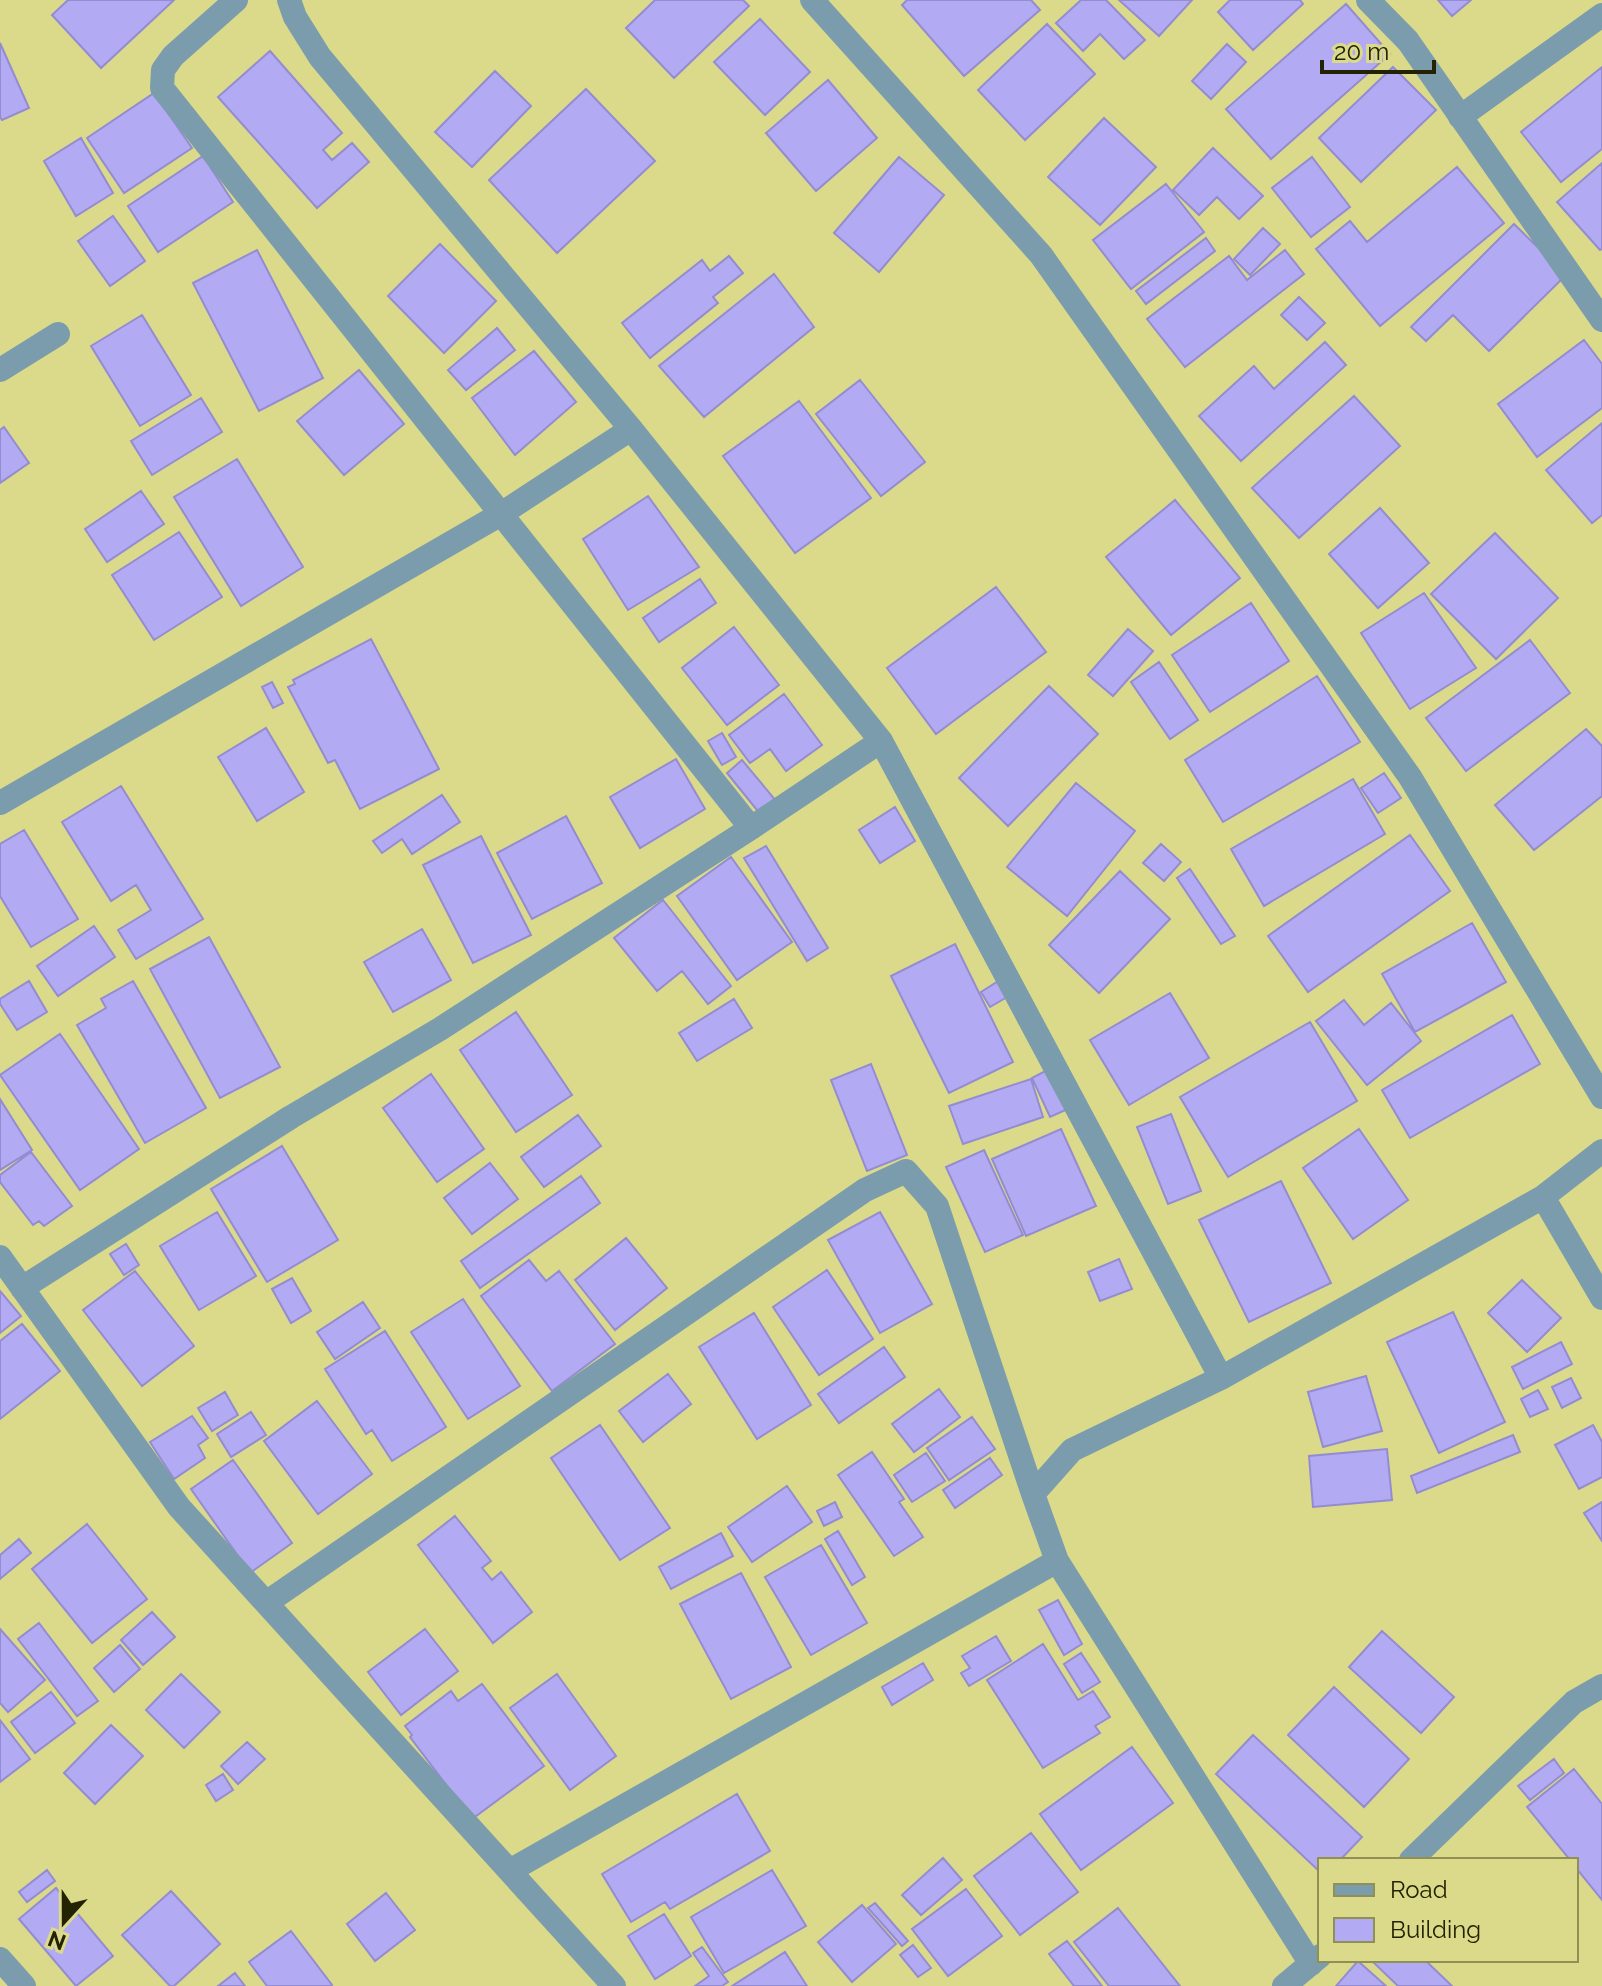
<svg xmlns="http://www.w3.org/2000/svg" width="1602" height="1986" viewBox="0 0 1602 1986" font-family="Raleway,sans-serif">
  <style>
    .building { fill: #b2abf3; stroke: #938cd1; stroke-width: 2 }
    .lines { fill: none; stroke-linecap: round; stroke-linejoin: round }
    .minor { stroke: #7b9cac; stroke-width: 24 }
  </style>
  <rect width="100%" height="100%" fill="#dada8a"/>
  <path class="building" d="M68,0H174L101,68L52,15Z
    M655,0H743L749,6L674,78L626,28Z
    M907,0H1031L1040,10L964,76L902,5Z
    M1081,0H1106L1145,40L1124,59L1100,34L1083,51L1056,23Z
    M1119,0H1192L1159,36Z
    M1230,0H1300L1303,4L1253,50L1218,12Z
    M1438,0H1471L1452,16Z
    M1346,4L1390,54L1271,159L1226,109Z
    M760,19L810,72L765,115L714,62Z
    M1047,24L1095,74L1025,140L978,90Z
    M0,43L29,108L2,120L0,117Z
    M1227,44L1246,62L1211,99L1192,81Z
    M270,51L342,133L323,150L332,160L352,143L369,162L317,208L218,97Z
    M1393,67L1436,110L1361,182L1319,138Z
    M1602,67V149L1561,182L1521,132Z
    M495,71L531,106L472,167L435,132Z
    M828,80L877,138L816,191L766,133Z
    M586,89L655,161L557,253L489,180Z
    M154,93L192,148L124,193L87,138Z
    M1104,118L1156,167L1100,225L1048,177Z
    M81,138L113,193L76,216L44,161Z
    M1213,148L1263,196L1239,219L1217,197L1199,215L1173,190Z
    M203,156L233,202L158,252L128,206Z
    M899,157L944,195L879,272L834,233Z
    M1312,157L1350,207L1311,237L1272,188Z
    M1602,163V249L1600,250L1557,202Z
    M1457,167L1504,223L1380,326L1316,249L1350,221L1367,242Z
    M1166,184L1204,232L1131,289L1093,240Z
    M113,216L145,261L110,286L78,241Z
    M1514,224L1566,275L1489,351L1453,315L1426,341L1411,327Z
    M1263,228L1280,244L1250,275L1234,259Z
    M1206,238L1215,251L1146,304L1136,291Z
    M440,244L496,301L444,353L388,296Z
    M257,250L323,378L259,411L193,283Z
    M1285,250L1304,274L1185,367L1147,319L1229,256L1247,280Z
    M729,256L743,273L713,297L718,303L650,358L622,323L702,260L710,271Z
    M774,274L814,327L704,417L659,366Z
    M1299,297L1325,323L1307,340L1281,315Z
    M142,315L191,395L140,426L91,346Z
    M497,328L515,350L466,390L448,370Z
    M1584,340L1602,364V408L1537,457L1498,404Z
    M1325,342L1346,365L1241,461L1199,416L1254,366L1274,389Z
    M534,351L576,402L515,455L472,398Z
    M359,370L404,424L344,475L297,421Z
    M860,380L925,462L881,496L816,414Z
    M1354,396L1400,446L1299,538L1252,488Z
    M201,398L222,432L152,475L131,441Z
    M799,401L871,498L795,553L723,456Z
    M1602,423V515L1592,523L1546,470Z
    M4,427L29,463L0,483V430Z
    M237,459L303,567L241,606L174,497Z
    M141,491L164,524L107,562L85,529Z
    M648,496L699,567L628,610L583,539Z
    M1175,500L1240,578L1171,635L1106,557Z
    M1380,508L1429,563L1378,608L1329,554Z
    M179,532L222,597L154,640L112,575Z
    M1495,533L1558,598L1496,659L1431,594Z
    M700,579L716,603L659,642L643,618Z
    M996,587L1046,652L936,734L887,668Z
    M1424,593L1476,668L1410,709L1361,633Z
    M1251,603L1289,661L1210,712L1172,655Z
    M734,627L779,685L727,725L682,668Z
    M1128,629L1153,651L1113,696L1088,675Z
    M371,639L439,769L360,809L335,760L328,763L288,687L295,684L293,680Z
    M1530,640L1570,693L1466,771L1426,718Z
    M1159,662L1198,720L1170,739L1131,682Z
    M1317,676L1360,742L1223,822L1185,760Z
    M272,682L283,703L273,708L262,687Z
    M1049,686L1098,734L1008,826L959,778Z
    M784,694L822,745L786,771L770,749L750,763L729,735Z
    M266,728L304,792L257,821L218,757Z
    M1586,729L1602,746V796L1534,850L1495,805Z
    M722,733L736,757L722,765L708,741Z
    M676,759L705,809L640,848L610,797Z
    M742,760L777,802L761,815L727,773Z
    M1384,773L1401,798L1378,813L1361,788Z
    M1353,779L1385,834L1264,906L1231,849Z
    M1076,783L1135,831L1067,916L1007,867Z
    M121,786L203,919L136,959L118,930L151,910L136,885L111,901L62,822Z
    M442,795L460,822L412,854L402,839L382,853L373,841Z
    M895,807L915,841L880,863L859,830Z
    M566,816L602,883L532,919L497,853Z
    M24,830L78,919L31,947L0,896V844Z
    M1410,835L1450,891L1308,992L1268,936Z
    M481,836L531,935L473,963L423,865Z
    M1161,844L1181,862L1164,881L1143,863Z
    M766,846L828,948L807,961L744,858Z
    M731,857L792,942L737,980L677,896Z
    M1190,869L1235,936L1221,944L1177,878Z
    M1120,871L1170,919L1099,993L1049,945Z
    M663,900L731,986L708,1004L682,971L657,991L614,938Z
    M1472,923L1506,982L1415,1032L1382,974Z
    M94,926L115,957L58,996L37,966Z
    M422,929L451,980L393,1012L364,962Z
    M209,937L280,1067L220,1098L150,969Z
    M955,944L1013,1062L949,1093L891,976Z
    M1000,980L1009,996L990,1007L981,992Z
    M29,981L47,1012L17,1030L0,1004V999Z
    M133,981L206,1108L145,1143L77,1025L106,1008L101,999Z
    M1170,993L1209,1058L1129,1105L1090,1040Z
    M734,999L752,1028L697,1061L679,1033Z
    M1344,1000L1364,1025L1391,1003L1421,1041L1367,1085L1316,1021Z
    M516,1012L572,1095L516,1132L460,1050Z
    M1512,1015L1540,1064L1410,1138L1382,1090Z
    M1310,1022L1357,1101L1228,1177L1180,1097Z
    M60,1034L139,1149L80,1190L0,1075Z
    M871,1064L907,1155L867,1171L831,1080Z
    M1051,1068L1070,1108L1050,1117L1032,1078Z
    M431,1074L484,1149L437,1182L383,1108Z
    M1031,1079L1043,1117L963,1144L949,1106Z
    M0,1099L32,1150L0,1170Z
    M1171,1114L1201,1191L1168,1204L1137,1127Z
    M578,1115L601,1146L544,1187L521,1157Z
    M1061,1129L1096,1206L1026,1236L992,1159Z
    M1359,1129L1408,1200L1353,1239L1303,1168Z
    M282,1146L338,1240L267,1282L211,1189Z
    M984,1150L1023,1235L985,1252L946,1167Z
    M31,1152L72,1206L44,1226L39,1221L33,1225L0,1182V1175Z
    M490,1163L518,1199L472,1234L444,1198Z
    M581,1176L600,1203L480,1288L461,1261Z
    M1281,1181L1331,1283L1249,1322L1199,1220Z
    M217,1212L256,1276L199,1310L160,1246Z
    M880,1212L932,1304L880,1333L828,1240Z
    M626,1238L667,1288L615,1330L575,1280Z
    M126,1244L139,1265L124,1275L110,1254Z
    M1119,1259L1132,1289L1100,1301L1088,1272Z
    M529,1260L546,1281L559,1271L615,1344L552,1391L481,1296Z
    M827,1270L873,1339L819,1375L773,1307Z
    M135,1271L194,1346L142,1386L83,1310Z
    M292,1278L311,1311L291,1323L272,1289Z
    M1522,1280L1561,1318L1527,1352L1488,1313Z
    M0,1291L21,1316L0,1333Z
    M463,1299L520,1386L468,1419L411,1332Z
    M363,1302L380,1328L335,1359L317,1332Z
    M1453,1312L1505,1422L1439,1453L1387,1342Z
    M754,1313L811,1405L757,1439L699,1347Z
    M22,1324L60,1371L0,1419V1341Z
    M385,1331L446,1427L392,1461L372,1430L366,1434L325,1369Z
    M1561,1342L1572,1364L1523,1389L1512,1367Z
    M884,1347L905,1377L839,1423L818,1394Z
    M668,1374L691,1404L643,1442L619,1411Z
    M1366,1376L1382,1431L1323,1447L1308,1392Z
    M1571,1378L1581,1398L1562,1408L1552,1387Z
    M939,1389L960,1417L914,1452L892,1424Z
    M1538,1390L1548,1409L1530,1417L1521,1399Z
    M225,1392L238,1415L212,1431L198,1408Z
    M317,1401L372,1474L318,1514L264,1441Z
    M251,1412L266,1435L231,1457L217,1434Z
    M192,1416L208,1438L198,1445L205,1458L174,1479L150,1442Z
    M972,1417L995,1449L949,1480L927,1448Z
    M600,1425L670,1528L620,1560L551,1458Z
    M1593,1425L1602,1442V1477L1579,1489L1555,1445Z
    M1513,1435L1520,1452L1417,1493L1411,1476Z
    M1387,1449L1392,1500L1313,1507L1309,1456Z
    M872,1452L904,1499L899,1502L923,1537L894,1556L838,1475Z
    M926,1453L945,1481L912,1502L894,1475Z
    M990,1458L1002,1475L955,1508L943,1490Z
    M233,1460L292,1543L250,1573L191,1489Z
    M787,1486L812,1522L752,1562L728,1527Z
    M835,1502L842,1517L824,1526L817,1511Z
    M1602,1502V1541L1584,1513Z
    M455,1516L491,1561L482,1568L492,1580L501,1572L532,1612L493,1643L418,1545Z
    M87,1524L147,1599L92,1643L32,1569Z
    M838,1531L865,1577L852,1585L825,1539Z
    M721,1533L733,1556L671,1589L659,1567Z
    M19,1539L31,1553L0,1579V1555Z
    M821,1545L867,1623L811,1655L765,1577Z
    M741,1573L791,1667L731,1699L680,1604Z
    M1058,1600L1082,1644L1064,1655L1039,1610Z
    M152,1612L175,1637L143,1665L121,1640Z
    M39,1623L98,1701L77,1716L18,1639Z
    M0,1629L45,1680L8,1712L0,1703Z
    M425,1629L458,1671L401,1715L368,1672Z
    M1382,1631L1454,1697L1421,1733L1349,1667Z
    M996,1636L1011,1661L969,1686L961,1673L970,1668L962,1656Z
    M1043,1644L1078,1700L1093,1691L1110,1717L1095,1726L1100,1733L1043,1768L987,1680Z
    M120,1645L140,1669L114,1692L94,1668Z
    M1081,1653L1100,1682L1082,1693L1064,1664Z
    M923,1663L933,1680L892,1705L882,1687Z
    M181,1674L220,1712L184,1748L146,1710Z
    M557,1674L616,1756L570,1790L510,1708Z
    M482,1684L544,1766L472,1819L410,1737L412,1735L405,1726L451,1691L458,1701Z
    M1334,1687L1409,1759L1364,1807L1288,1735Z
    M51,1692L75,1723L35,1753L11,1722Z
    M0,1720L30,1759L0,1782Z
    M111,1725L143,1756L95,1804L64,1773Z
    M1253,1735L1362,1837L1340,1860H1320V1872L1216,1774Z
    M247,1742L265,1759L238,1784L221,1766Z
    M1132,1747L1173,1803L1081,1870L1040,1814Z
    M1554,1759L1564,1773L1530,1800L1518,1786Z
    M1574,1769L1602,1804V1900L1576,1868V1860H1570L1527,1807Z
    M223,1774L233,1790L216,1801L206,1785Z
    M737,1794L770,1851L670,1909L665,1902L631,1922L602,1874Z
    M1031,1833L1078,1892L1020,1935L974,1876Z
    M943,1858L962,1880L921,1915L902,1895Z
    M47,1870L55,1881L27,1902L19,1892Z
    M772,1870L806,1926L724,1973L691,1917Z
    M56,1888L113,1956L76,1986L19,1919Z
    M966,1889L1002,1936L948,1976L912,1929Z
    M171,1891L220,1944L174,1986H170L122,1935Z
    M386,1893L415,1930L375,1961L347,1924Z
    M875,1903L908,1941L902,1946L868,1908Z
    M862,1905L896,1944L852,1982L818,1942Z
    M1118,1908L1180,1986H1109L1074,1942Z
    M664,1914L691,1956L655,1979L628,1936Z
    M291,1931L332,1985L331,1986H267L249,1962Z
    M1067,1941L1102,1986H1074L1049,1954Z
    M913,1945L931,1968L918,1977L900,1955Z
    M702,1947L728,1982L722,1986H695L709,1976L693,1953Z
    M785,1952L807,1986H732Z
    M1371,1960H1425L1452,1986H1398Z
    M1358,1961L1386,1986H1336Z
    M235,1973L245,1986H218Z"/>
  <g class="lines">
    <path class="minor" d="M236,0L173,56L163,70L162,88L751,828
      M289,0L295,17L320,57L631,429L881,741L1221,1378
      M812,0L1041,255L1410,777L1602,1097
      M1368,0L1408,41L1602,320
      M1460,117L1602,15
      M0,370L58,334
      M0,803L501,514L631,429
      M1543,1197L1602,1298
      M0,1257L179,1507L614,1986
      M22,1288L291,1117L440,1029L751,828L881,741
      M1057,1561L1311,1964
      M266,1603L865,1190L906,1171L937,1206L1033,1494
      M1411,1860L1574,1702L1602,1686
      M511,1870L1057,1561L1033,1494L1072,1450L1221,1378L1543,1197L1602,1151
      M0,1959L24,1986
      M1284,1986L1320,1956"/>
  </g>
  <rect x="1318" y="1858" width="260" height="104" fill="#dada8a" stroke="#919054" stroke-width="2"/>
  <rect x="1334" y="1884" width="40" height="12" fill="#7b9cac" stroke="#919054" stroke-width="2"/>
  <text x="1390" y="1898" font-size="24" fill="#232202">Road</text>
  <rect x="1334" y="1918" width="40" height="24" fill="#b2abf3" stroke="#919054" stroke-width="2"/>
  <text x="1390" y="1938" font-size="24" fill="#232202">Building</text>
  <g transform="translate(64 1922) rotate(201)" stroke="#dada8a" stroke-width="6" paint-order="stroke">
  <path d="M0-6L14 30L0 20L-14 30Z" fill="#232202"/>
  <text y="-12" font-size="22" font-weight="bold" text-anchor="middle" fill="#232202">N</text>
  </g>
  <path d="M1322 60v12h112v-12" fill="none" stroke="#232202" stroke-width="4"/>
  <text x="1334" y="60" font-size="24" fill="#232202" stroke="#dada8a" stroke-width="6" paint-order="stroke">20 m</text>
</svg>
